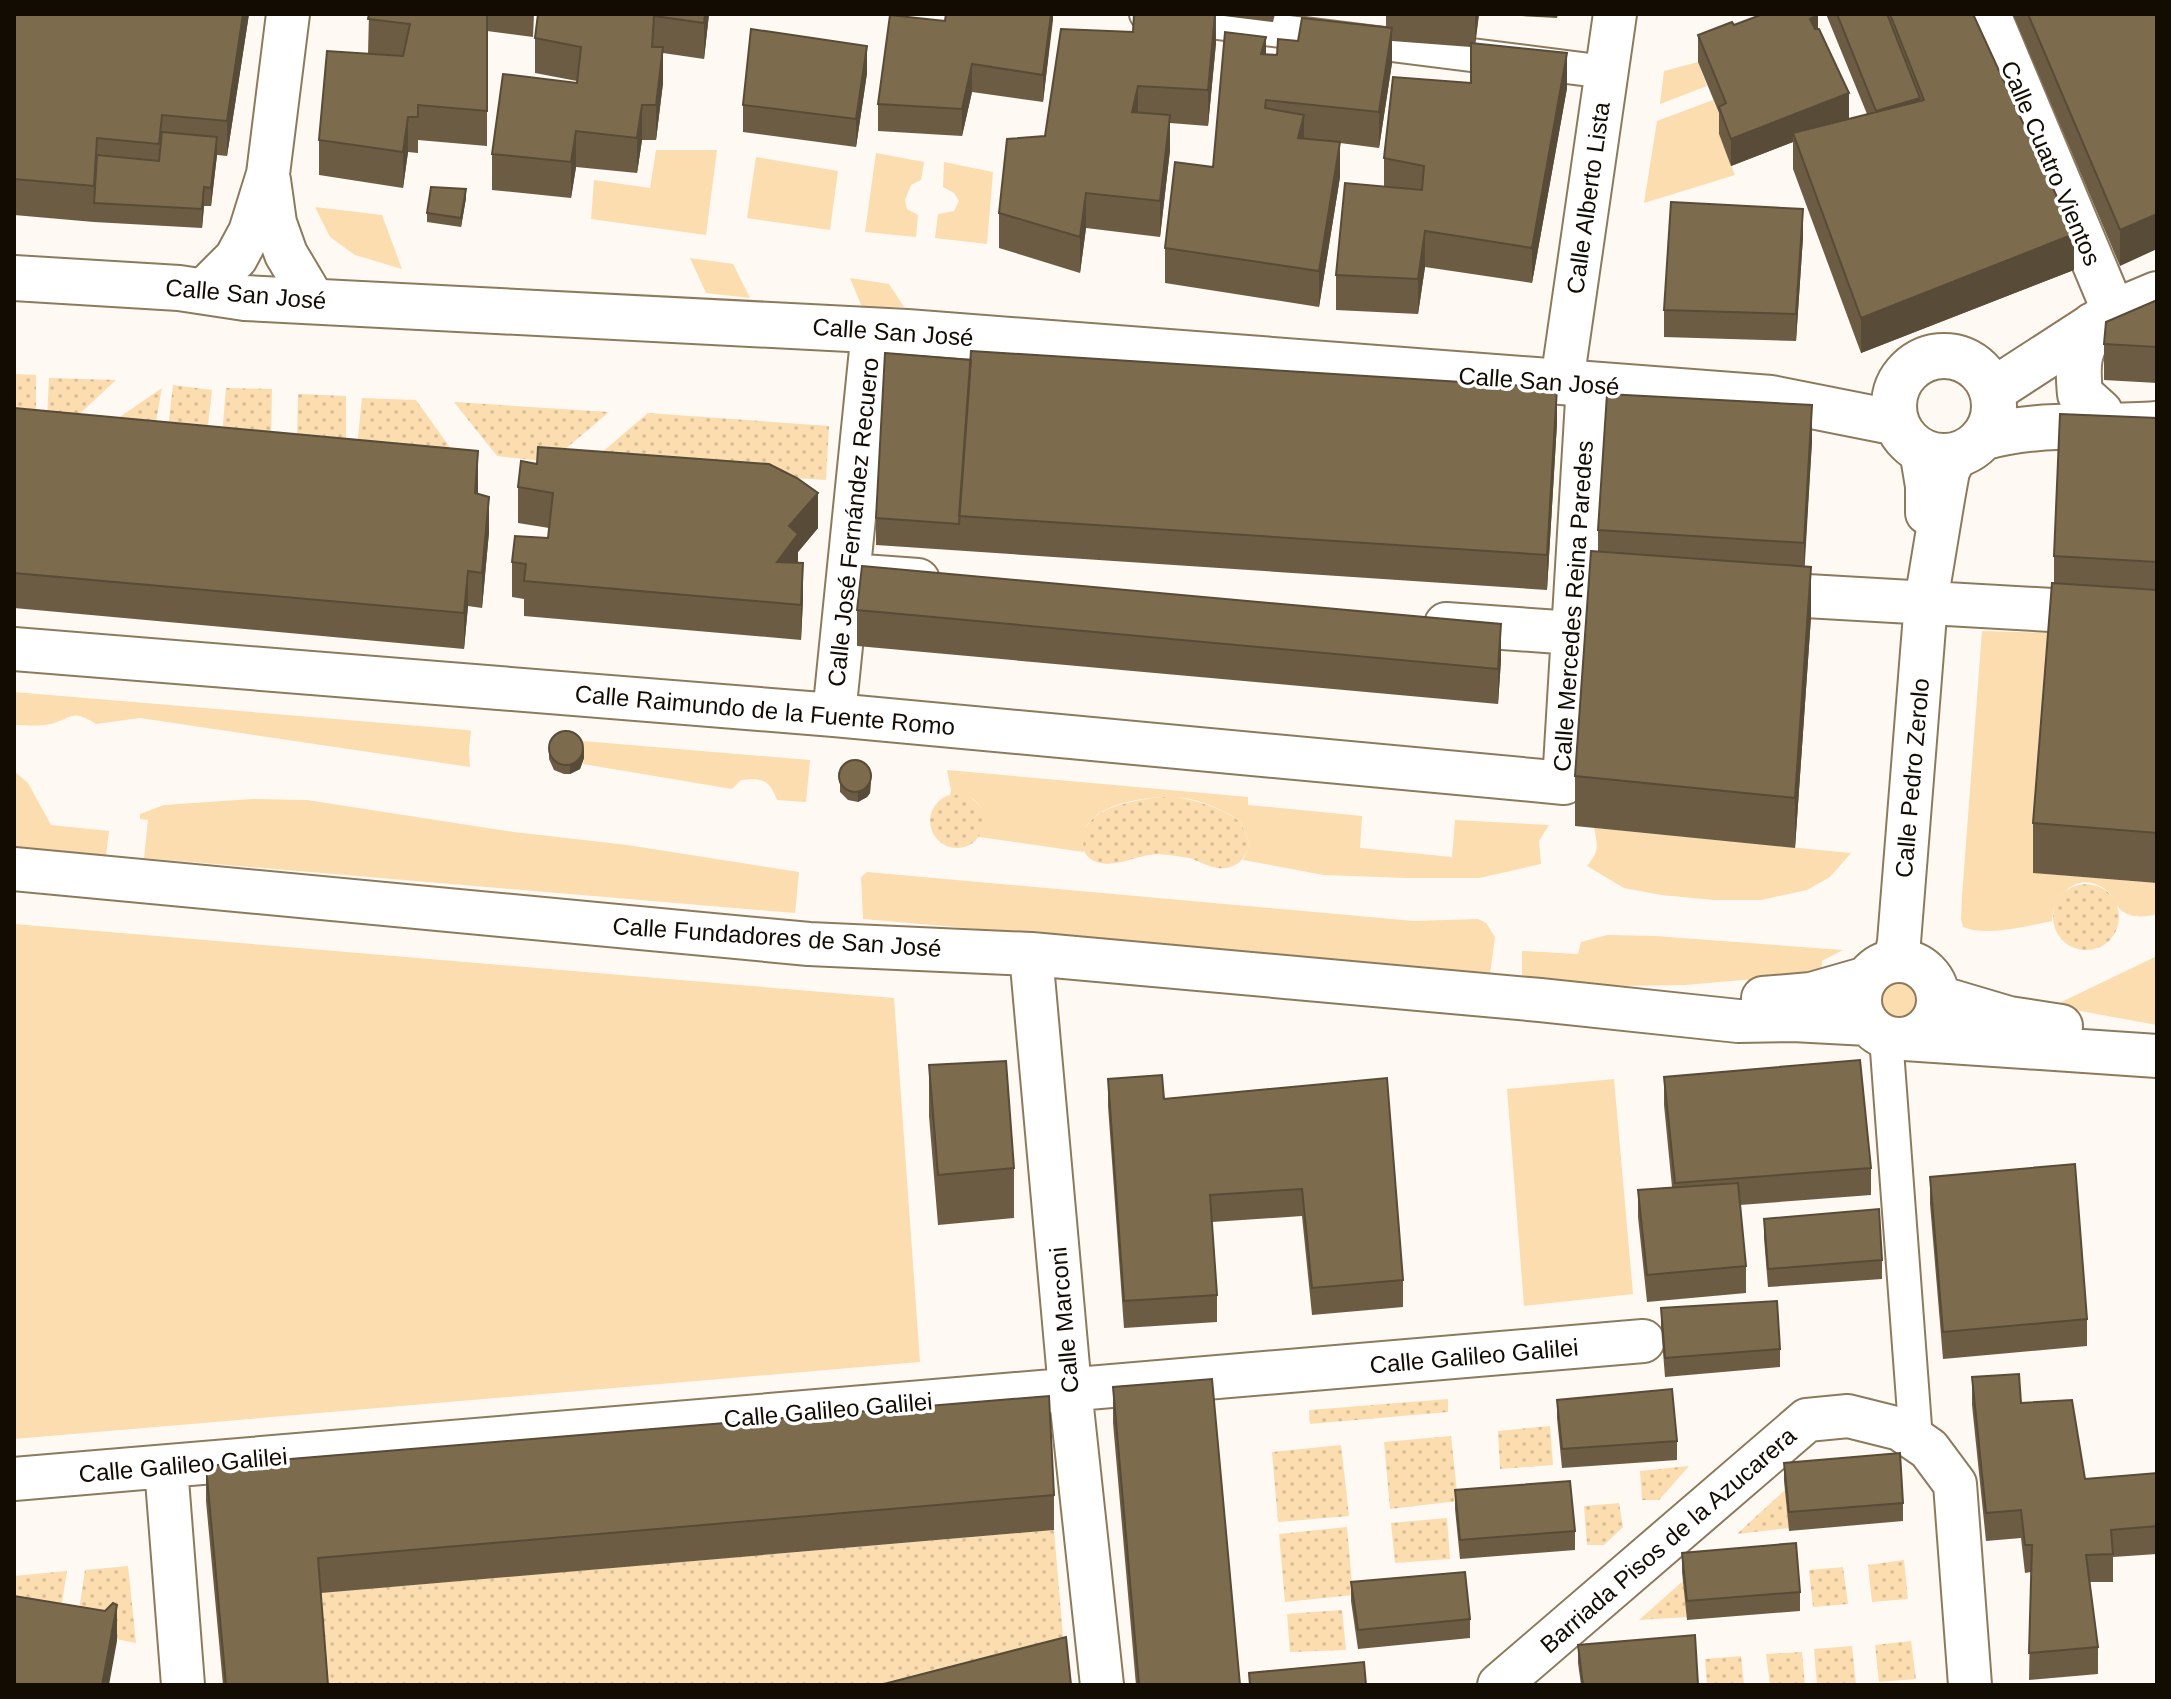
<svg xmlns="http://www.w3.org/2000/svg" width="2171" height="1699" viewBox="0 0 2171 1699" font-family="Arial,sans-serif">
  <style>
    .grass { fill: url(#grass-dots) }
    .garden { fill: #fbddb0 }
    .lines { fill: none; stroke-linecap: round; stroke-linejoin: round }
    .pedestrian-casing { stroke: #8d7a5d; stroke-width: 36 }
    .minor-casing { stroke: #8d7a5d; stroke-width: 46 }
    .tertiary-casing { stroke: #8d7a5d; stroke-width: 48 }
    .secondary-casing { stroke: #8d7a5d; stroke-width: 48 }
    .pedestrian { stroke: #fff; stroke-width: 32 }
    .minor { stroke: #fff; stroke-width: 42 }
    .tertiary { stroke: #fff; stroke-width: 44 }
    .secondary { stroke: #fff; stroke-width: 44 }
    .wall { fill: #6c5c43 }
    .shaded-wall { fill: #584b37 }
    .building { fill: #7d6b4e; stroke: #584b37; stroke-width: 2 }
    .labels { text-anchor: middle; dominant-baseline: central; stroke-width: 7; stroke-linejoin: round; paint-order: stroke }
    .street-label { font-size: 24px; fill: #130c03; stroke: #fff }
  </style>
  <defs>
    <pattern id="grass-dots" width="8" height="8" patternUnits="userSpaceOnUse" patternTransform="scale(2)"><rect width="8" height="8" fill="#fbddb0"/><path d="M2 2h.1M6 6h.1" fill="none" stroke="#d6bc96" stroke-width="1.8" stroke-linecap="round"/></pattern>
  </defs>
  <rect width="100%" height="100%" fill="#fef9f3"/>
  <path class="grass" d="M14,374L36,375V413L14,414Z
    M49,378L116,380L74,419L47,418Z
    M173,385L212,390L207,434L168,428Z
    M162,388L155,427L114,421Z
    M226,388L272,389L271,441L222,436Z
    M298,394L346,396V446L297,442Z
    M362,398L416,400L454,453L357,447Z
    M454,402L609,412L550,462L497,456Z
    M648,413L829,426L826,480L587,465Z
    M930 821a27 27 0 1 1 54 0a27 27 0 1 1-54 0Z
    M1171,796C1196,800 1220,807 1241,822L1250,845C1245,855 1242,864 1230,867C1215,872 1203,862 1189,858C1179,856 1169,855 1159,854C1137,854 1112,871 1092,860C1084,855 1082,847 1083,839C1085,804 1145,799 1171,796Z
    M2053 917a33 33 0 1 1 66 0a33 33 0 1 1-66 0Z
    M1448,1399V1412L1310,1424L1309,1410Z
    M1550,1426L1553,1465L1500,1469L1498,1431Z
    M1451,1436L1458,1501L1390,1509L1384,1442Z
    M1341,1445L1349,1516L1278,1522L1272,1452Z
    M1689,1466L1659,1500H1642L1640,1471Z
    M1785,1490L1789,1528L1737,1534Z
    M1619,1503L1623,1527L1604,1545H1587L1584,1506Z
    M1447,1518L1450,1559L1395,1563L1391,1523Z
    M1347,1527L1353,1595L1285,1602L1279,1534Z
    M1054,1530L1066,1672L1017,1685H326L318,1593Z
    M1904,1560L1908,1599L1872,1602L1868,1565Z
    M128,1566L136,1643L76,1631L85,1570Z
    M1843,1567L1848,1604L1813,1607L1809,1570Z
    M67,1571L58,1627L14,1620V1576Z
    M1683,1581L1687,1617L1639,1620Z
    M1342,1610L1346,1650L1290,1652L1287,1614Z
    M1911,1641L1916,1679L1879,1682L1875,1645Z
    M1852,1646L1856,1685H1817L1814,1649Z
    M1802,1652L1805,1685H1770L1766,1654Z
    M1741,1656L1744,1685H1707L1705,1659Z"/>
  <path class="garden" d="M1698,62L1707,86L1660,104L1664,71Z
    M1713,100L1726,130L1719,134L1735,175L1644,203L1657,121Z
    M656,150H717L706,235L591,219L594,180L650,188Z
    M876,153L924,162L921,180L911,185L905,200L907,209L918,215L916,237L865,232Z
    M756,157L838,171L830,230L747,218Z
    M944,162L993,172L987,244L935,238L938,214L954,211L959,201L954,193L943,187Z
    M315,207L382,215L402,269L355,255L330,237Z
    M690,258L733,264L750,298L706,293Z
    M850,278L889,284L904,307H862Z
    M1982,631L2052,633L2034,873L2157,883V914C2147,917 2135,918 2125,913C2115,908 2115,896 2105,889C2079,870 2053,894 2052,921C2028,926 1986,937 1963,927L1961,919L1962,896Z
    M14,692L467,730L471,731L469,750L470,767L140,718L96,724C73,710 75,716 54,723C43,727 26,725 14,725Z
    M571,740L810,760L806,802L777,800C769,779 762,778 741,780L732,789L583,764L584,758Z
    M947,770L1248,797V805L1362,816L1360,848L1452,857L1455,820L1549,825L1539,841L1541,864L1479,878H1406L1324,875L1243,860L1250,845L1241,822C1226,811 1208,803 1190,799C1163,793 1100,800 1086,827C1082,834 1083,844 1084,852L979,837C990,813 978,790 950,796L951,790Z
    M14,771L28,783L51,825L109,831L106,855L14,847Z
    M252,799L307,800L514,832L627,845L799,872L795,913L144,858L148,820L140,819V814L164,805Z
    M1594,828L1851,853L1830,877L1807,890L1761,900H1714L1661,895L1624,888L1587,866C1599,852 1598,846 1594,828Z
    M867,872L1414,921L1478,919L1486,923L1495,937L1490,974L863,919L861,877Z
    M14,924L894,998L920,1362L14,1439Z
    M1607,935L1655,936L1843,950L1822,961L1820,982L1742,980L1686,985L1615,986L1522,977V951L1578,954L1581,942Z
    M2157,956V1025L2053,1006Z
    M1895,979H1905C1925,1000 1921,1015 1894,1024C1888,1021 1880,1017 1877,1011C1869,996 1881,982 1895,979Z
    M1614,1079L1633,1294L1524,1306L1507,1089Z"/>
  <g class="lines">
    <defs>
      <path id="pedestrian" d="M1146,14L1606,72
        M1886,1037L1916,1440"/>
      <path id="minor" d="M1989,14L2114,312
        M269,180L275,223L286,254L314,301
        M202,292L236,258L250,232L268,174L288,14
        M1562,382L1615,14
        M1921,450L1927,486V513
        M849,575L918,580
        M1754,593L2157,616
        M1446,624L1573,633
        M14,649L834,715L1564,783L1588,384
        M834,715L873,330
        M14,869L809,944L1031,954L1540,1000L1738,1021L1793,1020L1868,1024
        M1031,954L1070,1389L1102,1685
        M1895,961L1899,942L1926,602L1943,499L1948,471L1956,455
        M1860 1000a39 39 0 1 1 78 0a39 39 0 1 1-78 0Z
        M1938,997L2009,1018L2061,1026
        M1763,998L1811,994L1867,978
        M1905,1039L2157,1056
        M166,1467L183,1685
        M14,1479L1643,1341
        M1499,1685L1807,1420L1848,1416L1900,1429L1929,1449L1955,1484L1970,1685"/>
      <path id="tertiary" d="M2093,325C2078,354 2077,362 2080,394L2100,412
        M1992,391L2114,312L2157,294"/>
      <path id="secondary" d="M14,278L179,288L245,298L907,332L1771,398L1897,423
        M1894 406a50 50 0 1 1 100 0a50 50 0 1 1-100 0Z
        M1982,438C2039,421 2099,429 2157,424"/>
    </defs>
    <use href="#pedestrian" class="pedestrian-casing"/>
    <use href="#minor" class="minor-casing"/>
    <use href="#tertiary" class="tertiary-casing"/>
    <use href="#secondary" class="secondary-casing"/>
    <use href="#pedestrian" class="pedestrian"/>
    <use href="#minor" class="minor"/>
    <use href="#tertiary" class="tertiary"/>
    <use href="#secondary" class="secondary"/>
  </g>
  <path class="wall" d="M14,14H249L227,156L217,155L211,206H204L202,228L94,222L14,215Z
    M369,14H534L533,37L487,31V146L418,140V153L408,152L403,188L319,175V140L368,54Z
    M538,14H709L704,59L663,53V83L656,140H642L637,173L576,167L571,198L492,190V154L577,83V81L535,73V38Z
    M1053,14L1043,102L972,92L962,136L878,131V104L945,21Z
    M1134,14H1275L1273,22L1216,15V43L1208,126L1170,123V150L1160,237L1086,228L1080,273L999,248V213L1045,136L1133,32Z
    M1386,14H1479L1475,43L1567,88L1532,283L1425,267L1418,314L1336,310V275L1384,186V158L1471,83V47L1392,41V63L1379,148L1340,143V177L1319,307L1165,283V248L1213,167L1266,55H1277L1298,41L1386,27Z
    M1482,14H1558L1557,18Z
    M1826,14H1973L2074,270L1861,353L1793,169V142L1731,166L1719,134V113L1698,62V35L1734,25L1818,29L1849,119L1867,114Z
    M2013,14H2157L2120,266Z
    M867,73L856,147L743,132V105Z
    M466,198L461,227L427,222V213Z
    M1803,237L1796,341L1664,337V310Z
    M2157,300V383L2104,380V344Z
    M14,408L478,487V494L489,532L482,608L468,606L464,649L14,608Z
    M2157,418V883L2033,873V823L2054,583V556Z
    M1557,423L1547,590L876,545V518Z
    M1812,441L1804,566L1811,617L1795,848L1575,826V776L1598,552V530Z
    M518,487L818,528L798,552V563L803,599L801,640L524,616V599L512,597V562L548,538L549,528L518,523Z
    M857,610L1501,660L1498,704L857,646Z
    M549,750L584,758L580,769L570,774H564L554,770L549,759Z
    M840,772L871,782L870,793L867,797L858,802L848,800L840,792Z
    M929,1065L1014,1168V1218L938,1225L929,1116Z
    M1664,1077L1871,1168V1195L1740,1205L1746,1266V1293L1647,1302L1638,1217V1190L1672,1187L1664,1105Z
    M1387,1078L1403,1280V1307L1312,1315L1302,1216L1212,1222L1217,1295V1322L1124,1328L1108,1106V1079L1164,1099Z
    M1930,1177L2087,1319V1346L1943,1359L1930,1204Z
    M1764,1219L1882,1260V1279L1768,1287L1764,1238Z
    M1661,1308L1780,1349V1367L1665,1377L1661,1327Z
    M1972,1377L2021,1403L2085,1479L2157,1473V1554L2113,1557V1582H2090L2098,1647V1674L2029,1680L2031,1572L2025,1573L2021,1538L1986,1541L1972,1405Z
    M1113,1387L1240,1685H1136L1113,1423Z
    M1557,1400L1677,1441V1460L1562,1468L1557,1418Z
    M1784,1463L1903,1503V1521L1789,1531L1784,1481Z
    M206,1466L1054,1495V1530L321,1593L328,1685H223L206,1501Z
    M1455,1490L1575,1531V1550L1460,1559L1455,1509Z
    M1682,1553L1800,1592V1611L1687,1620L1682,1572Z
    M1351,1582L1470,1619V1638L1358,1649L1351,1601Z
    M1578,1645L1698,1685H1581L1578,1663Z"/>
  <path class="shaded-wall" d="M243,14H249L227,156V121Z
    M705,14H709L704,59V23Z
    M1051,14H1053V20L1043,102V75Z
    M1215,14L1216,43L1208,126V90Z
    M1475,14H1479L1475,47Z
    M1818,15V42L1810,19Z
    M1392,28V63L1379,148V112Z
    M1266,37V72L1261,54Z
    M867,46V73L856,147V119Z
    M663,47V83L656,140V105Z
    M1567,53V88L1532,283V248Z
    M972,64V92L962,136V109Z
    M1138,86V121L1132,112Z
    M1849,93V120L1793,133V142L1731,166V139Z
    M1920,98V125L1876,111Z
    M642,105V140L637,173V138Z
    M1170,115V150L1160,237V201Z
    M1304,115V150L1298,138Z
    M408,117V152L403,188V152Z
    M576,131V167L571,198V162Z
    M217,137V155L211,206V188Z
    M1340,142V177L1319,307V271Z
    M204,187V206L202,228V209Z
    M466,189V198L461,227V218Z
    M1086,193V228L1080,273V237Z
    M1803,209V237L1796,341V314Z
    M2157,214V249L2120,266V230Z
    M1425,231V267L1418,314V279Z
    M2074,234V270L1861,353V318Z
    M1557,388V423L1547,590V555Z
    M1812,405V441L1804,578V543Z
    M478,451V487L475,528V493Z
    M818,493V528L798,552V569L777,562L789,526Z
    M489,497V532L482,608V573Z
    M803,563V599L801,640V605Z
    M1811,567V617L1795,848V798Z
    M468,571V606L464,649V613Z
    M1501,624V660L1498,704V669Z
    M584,749V758L580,769L570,774V765Z
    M871,773L870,793L867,797L858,802V792Z
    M117,1605V1641L109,1685H102Z"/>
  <path class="building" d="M14,14H243L227,121L162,115L159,144L97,138L94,186L14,179Z
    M369,14H487V111L418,105V117H408L403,152L319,140L327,51L403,56L410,24L368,19Z
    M538,14H705L704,23L654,16L652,47H663L656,105H642L637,138L576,131L571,162L492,154L503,74L577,83L581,47L535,38Z
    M946,14H1051L1043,75L972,64L962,109L878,104L890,15L945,21Z
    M1134,14H1215L1208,90L1138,86L1132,112L1170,115L1160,201L1086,193L1080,237L999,213L1007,139L1045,136L1061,29L1133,32Z
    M1763,14H1818V15L1810,19L1815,29H1819L1849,93L1731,139L1719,107L1726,103L1698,35L1732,22L1734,25Z
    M1837,14H1887L1920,98L1876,111Z
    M1890,14H1973L2074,234L1861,318L1793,133L1924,100Z
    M2028,14H2157V214L2120,230Z
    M1302,18L1392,28L1379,112L1266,100L1265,108L1304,115L1298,138L1340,142L1319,271L1165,248L1175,162L1213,167L1225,32L1266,37L1261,54L1277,55L1278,39L1298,41Z
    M751,29L867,46L856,119L743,105Z
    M1471,43L1567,53L1532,248L1425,231L1418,279L1336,275L1345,183L1422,190L1424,166L1384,158L1393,77L1471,83Z
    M162,132L217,137L211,188L204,187L202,209L94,203L97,155L159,161Z
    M431,187L466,189L461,218L427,213Z
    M1671,202L1803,209L1796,314L1664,310Z
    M2157,300V347L2104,344L2106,322Z
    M971,351L1557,388L1547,555L959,516Z
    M885,353L971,360L959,524L876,518Z
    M1607,394L1812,405L1804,543L1598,530Z
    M14,408L478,451L475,493L489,497L482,573L468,571L464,613L14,573Z
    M2060,414L2157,418V562L2054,556Z
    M538,447L769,464L797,478L818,493L789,526L798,534L777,562L803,563L801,605L524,581L526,564L512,562L515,536L548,538L553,493L518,487L521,461L537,464Z
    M1591,551L1811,567L1795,798L1575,776Z
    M862,566L1501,624L1498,669L857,610Z
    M2052,583L2157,590V833L2033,823Z
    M549 748a17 17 0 1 1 34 0a17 17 0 1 1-34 0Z
    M839 776a16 16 0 1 1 32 0a16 16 0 1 1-32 0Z
    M1860,1060L1871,1168L1675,1183L1664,1077Z
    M1006,1061L1014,1168L938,1175L929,1065Z
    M1162,1075L1164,1099L1387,1078L1403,1280L1312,1288L1302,1189L1210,1195L1217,1295L1124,1301L1108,1079Z
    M2075,1164L2087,1319L1943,1332L1930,1177Z
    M1738,1183L1746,1266L1647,1275L1638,1190Z
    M1879,1209L1882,1260L1768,1269L1764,1219Z
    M1777,1301L1780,1349L1665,1358L1661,1308Z
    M2019,1374L2021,1403L2072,1400L2085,1479L2157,1473V1526L2111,1530L2113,1554L2086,1555L2098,1647L2029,1653L2032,1545H2025L2021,1510L1986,1513L1972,1377Z
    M1212,1379L1240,1685H1139L1113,1387Z
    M1672,1389L1677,1441L1562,1449L1557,1400Z
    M1049,1396L1054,1495L318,1558L328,1685H226L206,1466Z
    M1900,1453L1903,1503L1789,1512L1784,1463Z
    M1570,1481L1575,1531L1460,1540L1455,1490Z
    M1796,1543L1800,1592L1687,1601L1682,1553Z
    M1465,1572L1470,1619L1358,1630L1351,1582Z
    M14,1596L105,1611L113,1603L117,1605L102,1685H14Z
    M1695,1635L1698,1685H1583L1578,1645Z
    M1066,1637L1071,1685H880Z
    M1364,1662L1366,1685H1250L1249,1673Z"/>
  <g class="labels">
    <g class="street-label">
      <text transform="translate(2051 163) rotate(67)">Calle Cuatro Vientos</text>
      <text transform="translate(1588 198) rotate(-82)">Calle Alberto Lista</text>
      <text transform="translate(246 294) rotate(5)">Calle San José</text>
      <text transform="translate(893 332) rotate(4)">Calle San José</text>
      <text transform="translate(1539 381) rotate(4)">Calle San José</text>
      <text transform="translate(853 522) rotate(-84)">Calle José Fernández Recuero</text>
      <text transform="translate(1573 606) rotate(-86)">Calle Mercedes Reina Paredes</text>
      <text transform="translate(765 710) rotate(5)">Calle Raimundo de la Fuente Romo</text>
      <text transform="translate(1912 778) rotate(-85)">Calle Pedro Zerolo</text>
      <text transform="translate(777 937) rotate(4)">Calle Fundadores de San José</text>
      <text transform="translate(1064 1320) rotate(-95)">Calle Marconi</text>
      <text transform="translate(1474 1356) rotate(-5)">Calle Galileo Galilei</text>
      <text transform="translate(828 1410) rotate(-5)">Calle Galileo Galilei</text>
      <text transform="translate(183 1465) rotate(-5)">Calle Galileo Galilei</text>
      <text transform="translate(1668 1540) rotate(-41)">Barriada Pisos de la Azucarera</text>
    </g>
  </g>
  <rect width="2171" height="1699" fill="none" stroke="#130c03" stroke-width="32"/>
</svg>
